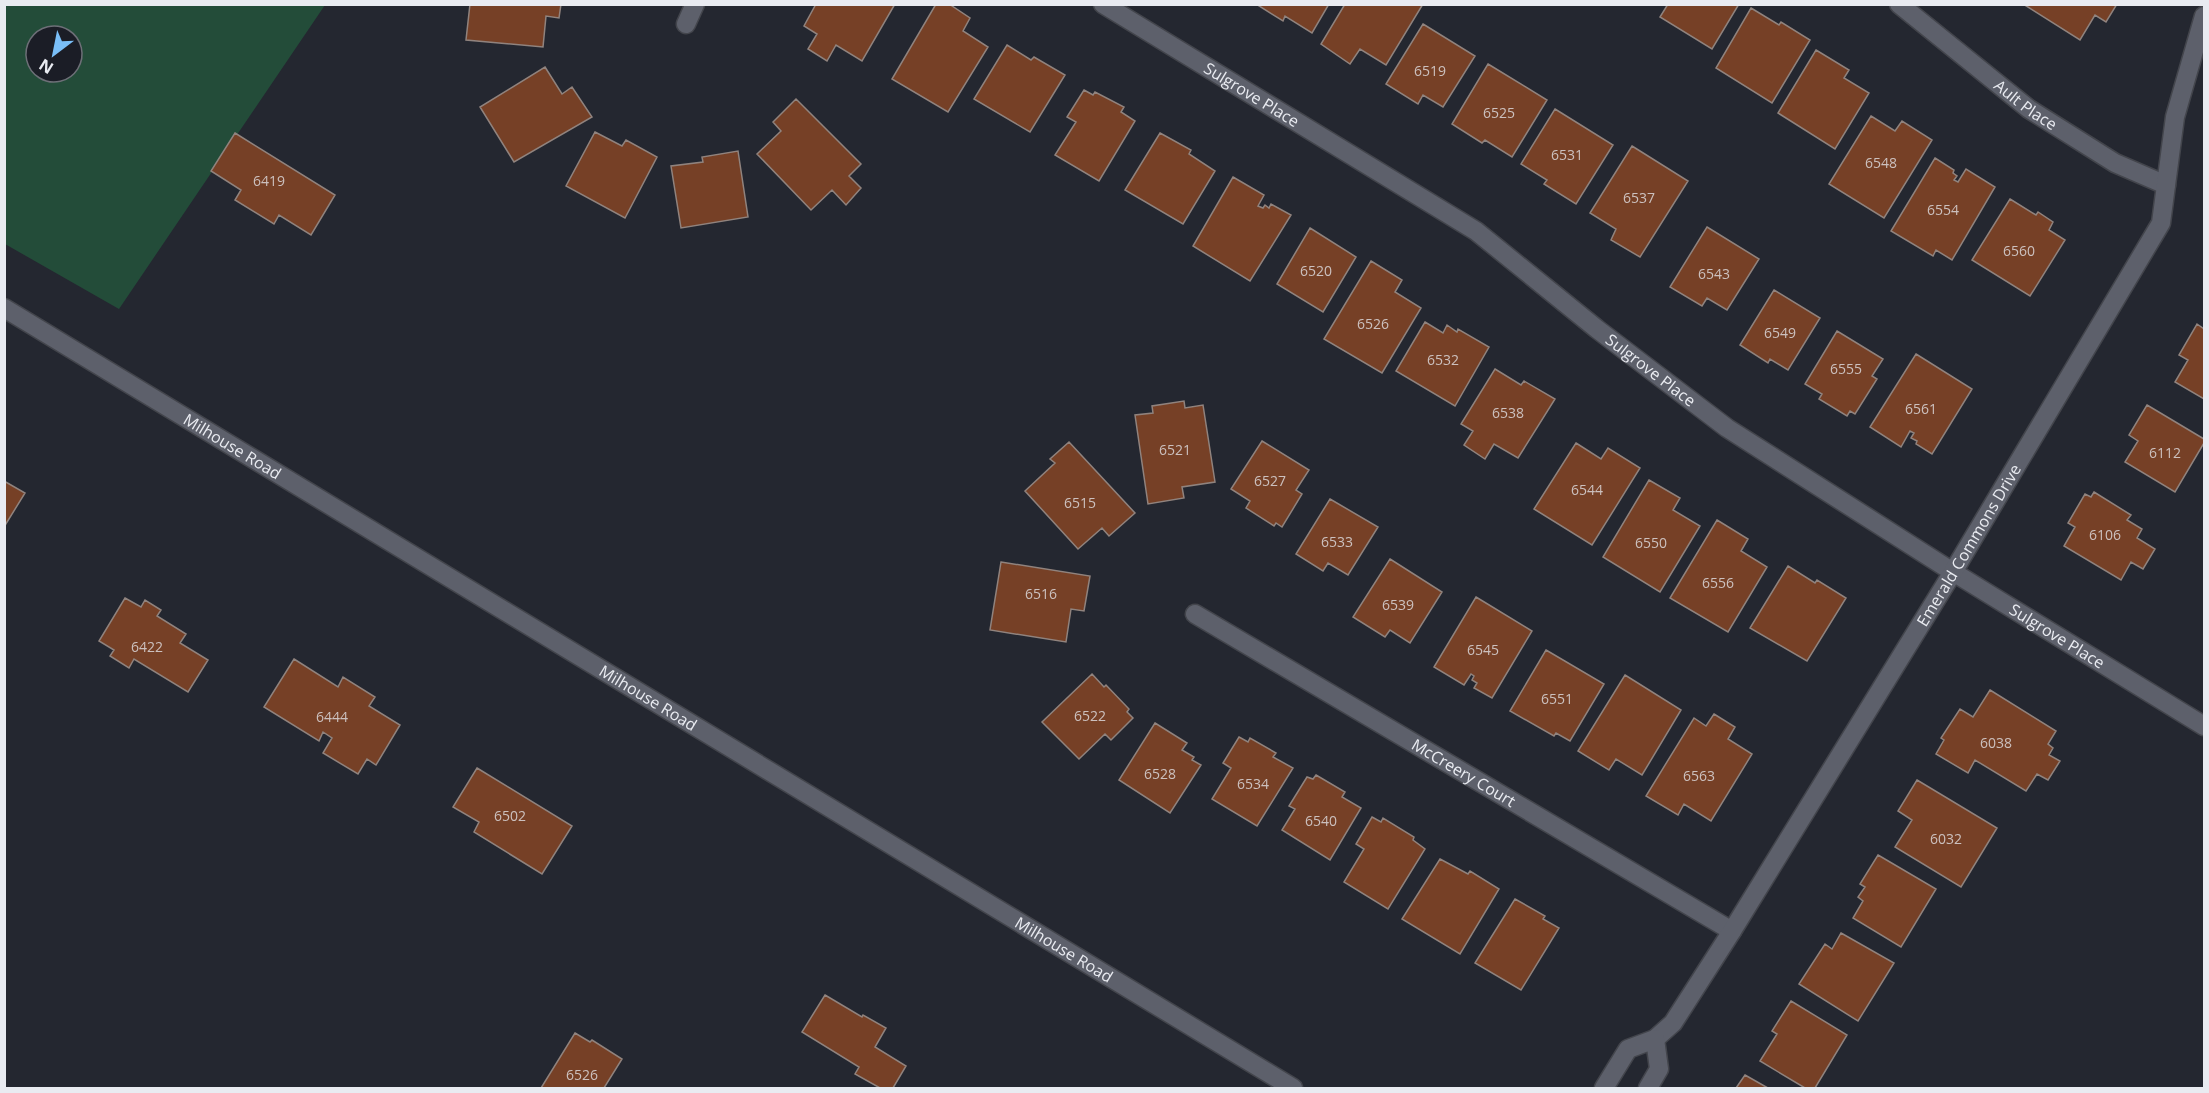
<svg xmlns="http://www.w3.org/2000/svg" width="2209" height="1093" viewBox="0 0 2209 1093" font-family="'Open Sans',sans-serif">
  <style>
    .green { fill: #234c39; fill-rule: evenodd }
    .building { fill: #764026; stroke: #90837e; stroke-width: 1.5 }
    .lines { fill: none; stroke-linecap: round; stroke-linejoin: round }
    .minor-casing { stroke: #43454c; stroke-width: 21 }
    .minor { stroke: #5d606b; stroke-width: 18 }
    .labels { text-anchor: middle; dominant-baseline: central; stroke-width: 4.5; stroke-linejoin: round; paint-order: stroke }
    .number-label { font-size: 14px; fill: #ccc0be }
    .street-label { font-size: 16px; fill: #e9ebf1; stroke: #1b1d26 }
  </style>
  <rect width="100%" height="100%" fill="#242730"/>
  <path class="green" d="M5,5H325L119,309L5,244ZM36,36H72V72H36Z"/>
  <path class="building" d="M470,4H561L559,18L546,16L543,47L466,40Z
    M816,4H895L862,61L836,45L827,61L808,49L817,34L804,26Z
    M936,4H949L970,18L963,31L988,47L948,112L892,79Z
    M1256,4H1329L1312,33L1285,16L1283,21Z
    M1345,4H1423L1386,65L1360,49L1350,64L1321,44Z
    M1668,4H1739L1712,49L1660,17Z
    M2023,4H2117L2106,22L2095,15L2080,40Z
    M1751,8L1779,25L1781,22L1810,40L1772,103L1716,68Z
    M1423,24L1475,56L1443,107L1423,95L1418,104L1386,84Z
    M1007,45L1031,60L1034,57L1065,75L1030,132L974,99Z
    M1816,50L1849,70L1844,78L1869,93L1835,149L1778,113Z
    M1488,64L1547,100L1512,157L1485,140L1482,143L1452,124Z
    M545,67L562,94L572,87L592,117L514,162L480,107Z
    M1084,90L1093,95L1095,92L1124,107L1121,112L1135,121L1099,181L1055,155L1076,122L1067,117Z
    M796,99L861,164L849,176L861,188L846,205L832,190L811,210L757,154L781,131L773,122Z
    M1555,109L1613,145L1576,204L1544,184L1547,180L1521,164Z
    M1871,116L1895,131L1902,121L1932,140L1884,218L1829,184Z
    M595,132L622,146L626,140L657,157L625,218L566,186Z
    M235,133L335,195L311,235L279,215L274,224L235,200L241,190L211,171Z
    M1160,133L1191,150L1189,154L1215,171L1183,224L1125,190Z
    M1632,146L1688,181L1640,257L1611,240L1616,229L1590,213Z
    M738,151L748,217L681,228L671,166L703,162L702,157Z
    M1935,158L1954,170L1953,173L1957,176L1954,180L1958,182L1966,169L1995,187L1952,260L1936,250L1933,256L1891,231Z
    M1233,177L1264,195L1258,206L1263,208L1265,205L1269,208L1271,204L1291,215L1250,281L1193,246Z
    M2010,199L2036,215L2038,212L2053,222L2049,230L2065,240L2030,296L1972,260Z
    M1707,227L1759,259L1727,310L1707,298L1702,306L1670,287Z
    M1310,228L1356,257L1323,312L1277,284Z
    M1371,261L1402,280L1395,292L1421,308L1382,373L1324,339Z
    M1774,290L1820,318L1788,370L1770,359L1768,363L1740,345Z
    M1425,322L1443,333L1447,325L1457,332L1458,329L1489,347L1455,406L1396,371Z
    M2197,324L2204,329V399L2175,382L2188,360L2179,355Z
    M1837,331L1883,359L1872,376L1877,379L1855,414L1850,411L1847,416L1819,399L1822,394L1805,384Z
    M1916,354L1972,389L1932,454L1916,444L1917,441L1911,438L1914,433L1910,431L1901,447L1870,427Z
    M1495,369L1521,385L1524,381L1555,399L1518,458L1494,444L1485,459L1464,445L1473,431L1461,424Z
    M1184,401L1185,408L1203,405L1215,482L1182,487L1184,498L1148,504L1135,415L1153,413L1152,406Z
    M2147,405L2204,439V443L2175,492L2125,462L2138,441L2129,435Z
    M1262,441L1309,470L1296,490L1302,494L1282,527L1276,523L1274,526L1246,508L1250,501L1231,489Z
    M1069,442L1135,513L1109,536L1102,528L1078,549L1025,491L1055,463L1050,459Z
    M1576,443L1601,459L1608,448L1640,468L1592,545L1534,509Z
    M1649,480L1680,498L1673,510L1700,526L1660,592L1603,557Z
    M4,481L25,493L4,527Z
    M2094,492L2131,515L2127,520L2142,529L2137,538L2155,549L2143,569L2131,562L2121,580L2064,546L2075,527L2068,523L2085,494L2091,497Z
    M1330,499L1378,527L1348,575L1328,563L1323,571L1296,554Z
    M1717,520L1748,539L1741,551L1767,567L1728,632L1670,598Z
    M1390,559L1442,592L1410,643L1390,630L1385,637L1353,617Z
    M1001,562L1090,576L1084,611L1071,609L1066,642L990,630Z
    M1788,566L1815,583L1817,580L1846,598L1807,661L1750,628Z
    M1476,597L1532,631L1492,698L1474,688L1477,683L1472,680L1474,676L1471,674L1464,685L1434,667Z
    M125,598L141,607L145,600L161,610L157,616L186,634L180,643L208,660L188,692L134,659L129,668L110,656L114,650L99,641Z
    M1546,650L1604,684L1570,741L1556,733L1554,736L1510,711Z
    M294,659L338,687L343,677L375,697L369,706L400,725L376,765L367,759L358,774L323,753L332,738L323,732L319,741L264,707Z
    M1092,674L1104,687L1106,685L1129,709L1127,712L1133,718L1111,740L1105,734L1079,759L1042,722Z
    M1625,675L1681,710L1642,775L1616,759L1609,770L1578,751Z
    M1990,690L2056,731L2048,744L2053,748L2049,755L2060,761L2048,780L2037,774L2026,791L1975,760L1968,773L1936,754L1944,740L1941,738L1960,709L1973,717Z
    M1714,714L1735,727L1728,739L1752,754L1711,821L1684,804L1678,815L1646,796L1694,718L1706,726Z
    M1155,723L1187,743L1182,750L1194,757L1192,760L1201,765L1170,813L1119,780Z
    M1239,737L1248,742L1250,738L1276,753L1273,757L1293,768L1257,826L1212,799L1231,768L1223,763Z
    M477,768L572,826L542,874L474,832L479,822L453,807Z
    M1316,775L1345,792L1342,797L1361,808L1330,860L1282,830L1295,809L1289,806L1307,777L1313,779Z
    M1917,780L1997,828L1961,887L1895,847L1912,820L1898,811Z
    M1372,817L1381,822L1383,818L1414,837L1413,840L1425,849L1388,909L1344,882L1364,849L1356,844Z
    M1878,855L1936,889L1901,947L1853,918L1863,901L1858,897L1865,887L1860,884Z
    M1440,859L1468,874L1470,871L1499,889L1460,954L1402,919Z
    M1515,899L1545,916L1543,919L1559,928L1521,990L1475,963Z
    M1841,933L1894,963L1858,1021L1799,984L1825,944L1832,949Z
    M825,995L862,1017L863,1015L886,1028L875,1047L906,1066L893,1088H880L855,1074L859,1067L802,1032Z
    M1791,1001L1847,1035L1815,1088H1805L1760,1061L1777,1034L1772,1031Z
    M575,1033L590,1042L592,1040L622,1059L604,1088H541Z
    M1745,1075L1768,1088H1736Z"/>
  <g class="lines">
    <defs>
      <g id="minor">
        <path id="s1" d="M1103,4L1476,231L1597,329L1727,428L1953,572L2204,726"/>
        <path id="s2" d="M1899,4L2029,109L2115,163L2166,185"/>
        <path d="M686,24L695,4"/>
        <path id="s3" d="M4,308L1293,1088"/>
        <path id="s4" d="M1195,614L1732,931"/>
        <path id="s5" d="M1655,1039L1673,1023L1732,931L1953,572L2161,223L2175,117L2204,16"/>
        <path d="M1604,1088L1628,1049L1655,1039L1659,1069L1648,1088"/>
      </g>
    </defs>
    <use href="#minor" class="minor-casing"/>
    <use href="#minor" class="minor"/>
  </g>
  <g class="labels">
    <g class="number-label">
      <text x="1430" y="70">6519</text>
      <text x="1499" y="112">6525</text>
      <text x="1567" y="154">6531</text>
      <text x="1881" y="162">6548</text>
      <text x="269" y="180">6419</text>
      <text x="1639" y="197">6537</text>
      <text x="1943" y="209">6554</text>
      <text x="2019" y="250">6560</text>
      <text x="1316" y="270">6520</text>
      <text x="1714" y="273">6543</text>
      <text x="1373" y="323">6526</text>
      <text x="1780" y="332">6549</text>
      <text x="1443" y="359">6532</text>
      <text x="1846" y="368">6555</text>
      <text x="1921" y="408">6561</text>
      <text x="1508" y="412">6538</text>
      <text x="1175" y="449">6521</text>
      <text x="2165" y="452">6112</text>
      <text x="1270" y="480">6527</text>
      <text x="1587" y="489">6544</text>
      <text x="1080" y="502">6515</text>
      <text x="2105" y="534">6106</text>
      <text x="1337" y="541">6533</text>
      <text x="1651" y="542">6550</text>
      <text x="1718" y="582">6556</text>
      <text x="1041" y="593">6516</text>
      <text x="1398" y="604">6539</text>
      <text x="147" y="646">6422</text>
      <text x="1483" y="649">6545</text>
      <text x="1557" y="698">6551</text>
      <text x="1090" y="715">6522</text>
      <text x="332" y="716">6444</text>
      <text x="1996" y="742">6038</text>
      <text x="1160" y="773">6528</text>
      <text x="1699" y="775">6563</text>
      <text x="1253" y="783">6534</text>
      <text x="510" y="815">6502</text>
      <text x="1321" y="820">6540</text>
      <text x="1946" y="838">6032</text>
      <text x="582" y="1074">6526</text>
    </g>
    <g class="street-label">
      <text stroke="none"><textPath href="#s1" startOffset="174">Sulgrove Place</textPath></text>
      <text stroke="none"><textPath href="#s2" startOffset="162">Ault Place</textPath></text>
      <text stroke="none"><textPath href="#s1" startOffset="660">Sulgrove Place</textPath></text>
      <text stroke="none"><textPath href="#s3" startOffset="267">Milhouse Road</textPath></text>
      <text stroke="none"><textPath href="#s5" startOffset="586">Emerald Commons Drive</textPath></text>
      <text stroke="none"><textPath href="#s1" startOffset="1146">Sulgrove Place</textPath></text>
      <text stroke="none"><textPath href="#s3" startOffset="753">Milhouse Road</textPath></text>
      <text stroke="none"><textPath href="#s4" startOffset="312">McCreery Court</textPath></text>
      <text stroke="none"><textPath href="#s3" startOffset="1239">Milhouse Road</textPath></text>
    </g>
  </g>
  <rect width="2209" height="1093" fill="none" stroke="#e9ebf1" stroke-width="12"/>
  <g transform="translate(54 54) rotate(212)"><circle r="28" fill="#1b1d26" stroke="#6d6f77" stroke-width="1.5"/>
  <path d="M0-4.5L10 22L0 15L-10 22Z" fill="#7abff8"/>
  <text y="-9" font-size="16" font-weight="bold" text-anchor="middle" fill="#e9ebf1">N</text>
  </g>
</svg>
